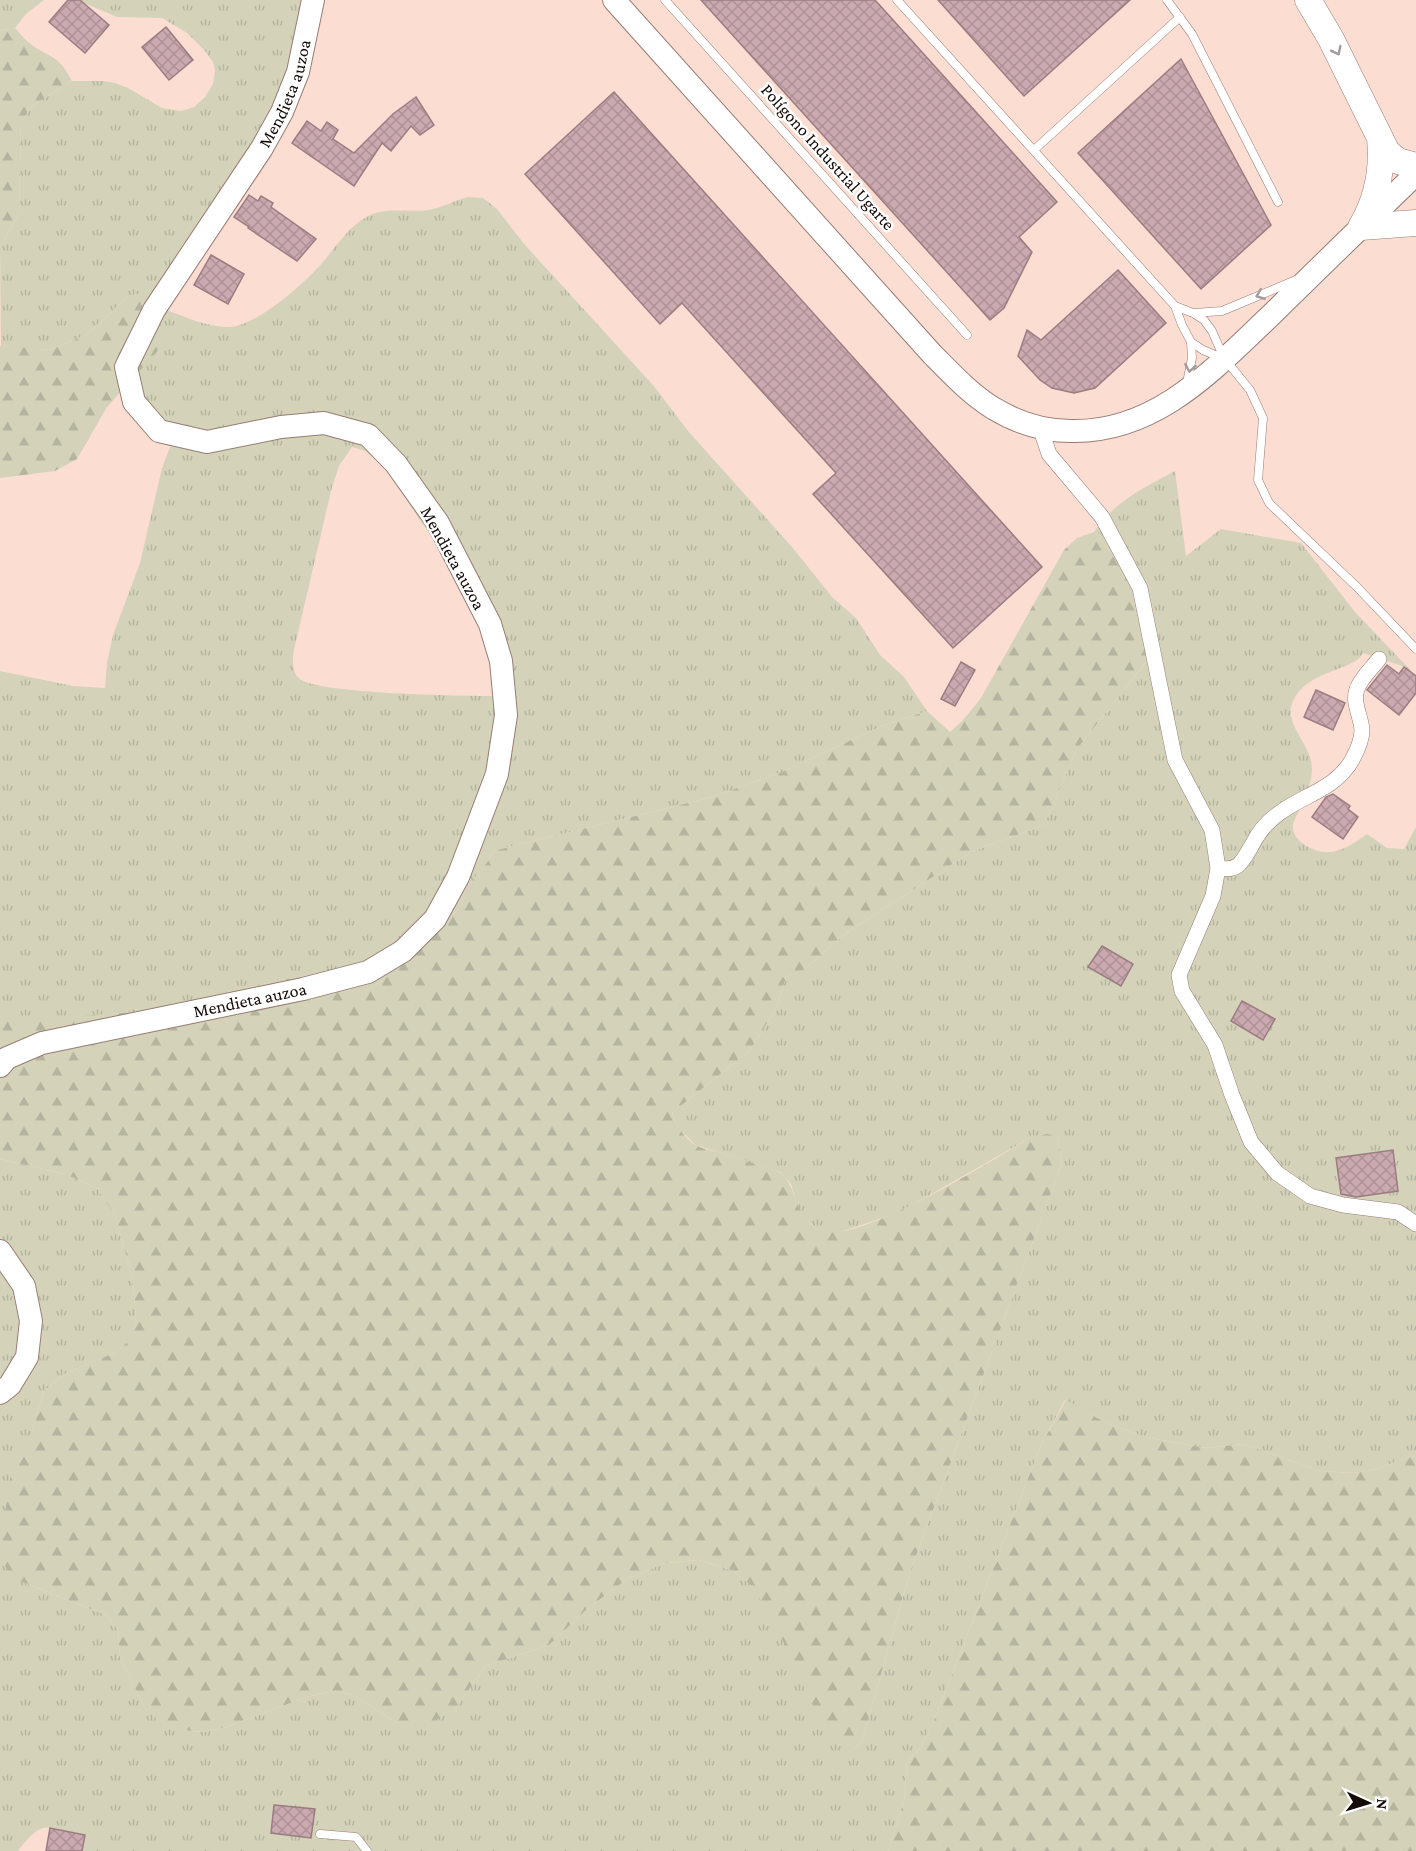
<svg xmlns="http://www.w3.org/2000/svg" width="1416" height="1851" viewBox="0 0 1416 1851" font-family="'Crimson Pro',serif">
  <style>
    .grass { fill: url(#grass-tufts); fill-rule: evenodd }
    .forest { fill: url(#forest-firs) }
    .building { fill: url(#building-cross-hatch); stroke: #9a7c81; stroke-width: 1.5 }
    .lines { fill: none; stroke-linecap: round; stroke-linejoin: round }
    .lane-casing { stroke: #987c73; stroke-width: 9 }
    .street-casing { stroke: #987c73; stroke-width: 16 }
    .secondary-casing { stroke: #987c73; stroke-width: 24 }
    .primary-casing { stroke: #987c73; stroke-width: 27 }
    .lane { stroke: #fff; stroke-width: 8 }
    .street { stroke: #fff; stroke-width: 15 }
    .secondary { stroke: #fff; stroke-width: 22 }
    .primary { stroke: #fff; stroke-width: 26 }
    .oneway { stroke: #a19d9c }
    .labels { text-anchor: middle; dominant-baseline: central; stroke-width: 5; stroke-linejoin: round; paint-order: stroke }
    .street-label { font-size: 18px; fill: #140a07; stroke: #fff }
  </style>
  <defs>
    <pattern id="grass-tufts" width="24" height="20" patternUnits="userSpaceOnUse" patternTransform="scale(1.5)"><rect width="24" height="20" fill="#d4d3ba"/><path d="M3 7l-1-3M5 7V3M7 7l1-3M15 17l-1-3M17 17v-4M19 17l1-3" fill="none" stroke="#b5b49e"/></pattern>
    <pattern id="forest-firs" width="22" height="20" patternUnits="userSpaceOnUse" patternTransform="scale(1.5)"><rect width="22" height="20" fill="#d4d3ba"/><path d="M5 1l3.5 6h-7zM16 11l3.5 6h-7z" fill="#b5b49e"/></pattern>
    <pattern id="building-cross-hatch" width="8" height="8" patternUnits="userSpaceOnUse" patternTransform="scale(1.5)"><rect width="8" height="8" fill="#caaab0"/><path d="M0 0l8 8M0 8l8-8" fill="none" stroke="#ad9196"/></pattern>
  </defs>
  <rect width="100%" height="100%" fill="#fcddd2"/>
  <path class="grass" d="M0,0H44L26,14L15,28L0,31Z
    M77,0H304L281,104L160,295H130L86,335L50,350L1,347L0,248L19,213L21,122L32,106L72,81H103L115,83L128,88L162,108L181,111L194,107L205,97L213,84L215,71L213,62L205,51L187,33L162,18L117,17Z
    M467,197L483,198L497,209L525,245L653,385L688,431L792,547L833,598L856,618L880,655L904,677L927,711L882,726L784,771L712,797L493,851L488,861L466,889L458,910L437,926L365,966L275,981L148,1011L0,1023V671L73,686L105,688L107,663L113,635L140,563L162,468L172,442L123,390L166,310C186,317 207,327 228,327C256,327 306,282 324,261C336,246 349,227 365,218C384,206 407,213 428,210C441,208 454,201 467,197ZM352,447L365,451L383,465L438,547L467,597L485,635L497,696C466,696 317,694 300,679C292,673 293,663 293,654L332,487L339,466Z
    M1175,471L1186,556L1221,529L1301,543L1355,612L1416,676L1405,667L1363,653C1353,672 1308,669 1293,701C1283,721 1307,741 1311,761C1315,780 1305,796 1298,813C1296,817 1293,822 1293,826C1292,837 1304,846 1313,849C1334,858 1350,846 1367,834L1387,848L1404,849L1416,827V1455L1373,1470L1353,1473L1320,1471L1243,1444L1206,1448L1145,1437L1106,1423L1065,1400L1041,1445L933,1723L920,1748L907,1762L904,1801L888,1851H78L69,1833C42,1820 34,1831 18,1851H0V1159L65,1174L98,1189L115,1216L133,1279L136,1321L129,1342L114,1353L66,1373L44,1391L32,1430L20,1581L106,1615L118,1630L120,1658L146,1710L182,1730L203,1732L227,1727L306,1697L333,1691L353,1695L397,1723L454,1710L486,1666L549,1645L587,1609L627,1579L665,1563L699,1560L732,1570L752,1586L854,1749L862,1741L910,1572L1062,1163L1057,1136L1028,1139L900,1212L835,1234L820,1231L808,1222L799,1211L791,1184L780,1172L696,1145L679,1129L672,1113L750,1050L777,1007L786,977L805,969L845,934L971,852L1044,825L1077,749L1149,658L1129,573L1094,532C1115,501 1142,489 1175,471Z"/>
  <path class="forest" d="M15,28C19,32 23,38 28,42C51,60 57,52 72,81L32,106L21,122L19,213L0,248V31Z
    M152,292L160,295L166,310L157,352L107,407L77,459L55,471L0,478V346L50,350L86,335L130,295Z
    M1094,532L1129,573L1149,658L1077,749L1044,825L971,852L845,934L805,969L786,977L777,1007L750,1050L672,1113C677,1126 684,1138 696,1145C702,1149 711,1150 718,1152C737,1158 756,1164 774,1170C799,1178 790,1215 819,1230C854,1248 992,1160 1028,1139L1047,1134L1057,1136L1062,1163L910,1572L862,1741L854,1749L834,1737L820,1721L776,1626L752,1586L732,1570L699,1560L665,1563L627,1579L587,1609L549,1645L486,1666L454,1710L429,1724L397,1723L353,1695L333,1691L306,1697L227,1727L203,1732L182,1730L161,1722L146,1710L120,1658L118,1630L106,1615L20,1581L7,1571L3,1560L2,1531L11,1475L32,1430L44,1391L66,1373L114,1353L128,1342L136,1321L133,1279L115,1216L98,1189L65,1174L0,1159V1023L3,1022L148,1011L275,981L365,966L437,926L458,910L466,889L488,861L493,851L712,797L784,771L882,726L927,711L950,732L963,720L981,698L1064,550L1077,538Z
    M1066,1400L1106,1423L1145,1437L1206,1448L1243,1444L1320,1471L1353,1473L1373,1470L1416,1455V1851H888L904,1801L907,1762L920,1748L933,1723L1041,1445Z"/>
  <path class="building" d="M68,0H80L109,25L85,53L49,22Z
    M701,0H875L1057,202L1019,237L1032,252L1004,308L990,320Z
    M938,0H1130L1024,96Z
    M166,27L193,60L169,80L142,47Z
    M1181,59L1271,225L1201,289L1078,153Z
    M614,92L1042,567L953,648L813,494L836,473L682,303L660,324L525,174Z
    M416,97L434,125L420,135L411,126L391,151L382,143L354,186L292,143L307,121L321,131L327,122L338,130L333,139L354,153L393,114Z
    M249,195L258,201L261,196L273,203L271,207L316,239L297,261L248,228L249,227L234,217Z
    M211,255L244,274L228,304L194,285Z
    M1118,270L1166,323L1095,388L1074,393L1052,388L1040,380L1018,356L1027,330L1041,340Z
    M961,662L975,670L955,706L941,699Z
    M1387,665L1399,674L1404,667L1416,676V693L1399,715L1367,690Z
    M1316,690L1345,703L1333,730L1304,717Z
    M1333,794L1350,806L1348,809L1358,817L1343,839L1312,817L1326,797Z
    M1102,946L1133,964L1121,986L1088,967Z
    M1242,1001L1275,1019L1263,1040L1231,1021Z
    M1393,1150L1398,1191L1356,1197L1341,1194L1336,1158Z
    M274,1805L315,1809L311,1838L271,1833Z
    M50,1828L85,1835L82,1851H46Z"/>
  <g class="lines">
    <defs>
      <path id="lane" d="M665,0L967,335
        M897,0L1175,306L1182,325L1191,342L1192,358L1187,383
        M1167,0L1192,34L1278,202
        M1034,150L1180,17
        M1175,306L1193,313L1204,320L1212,331L1224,358L1250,390L1263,418L1258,480L1269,503L1357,587L1416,649
        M1194,313L1222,311L1296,280
        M1191,342L1203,350L1222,358
        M320,1834L356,1837L367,1851"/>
      <path id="street" d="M1040,427L1049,454L1102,517L1140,588L1175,760L1212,830L1218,868L1213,896L1179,975L1182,991L1215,1045L1232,1095L1251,1142L1277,1173L1310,1196L1343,1205L1398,1212L1416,1224
        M1218,868C1239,872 1242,862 1252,845C1258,833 1267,822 1278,814C1303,795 1336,789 1352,760C1357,751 1362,740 1362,730C1361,716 1352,702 1357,689C1361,678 1372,668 1379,659"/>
      <g id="secondary">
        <path d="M614,0L932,354C951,373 970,394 993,408C1016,422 1044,431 1071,431C1155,433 1212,371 1269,317C1318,269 1367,221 1416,174"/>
        <path id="s1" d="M0,1066L7,1058L42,1043L303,989L368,972L403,951L435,919L458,877L497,774L506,715L501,661L490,624L438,523L396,464L368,435L324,423L281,427L207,442L159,431L134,402L126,367L154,310L262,148L282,112L298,72L313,0"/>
        <path d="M0,1251L24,1286L31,1321L27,1357L10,1385L0,1393"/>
      </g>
      <path id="primary" d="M1308,0L1331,39L1387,152L1398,161L1416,166
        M1361,227C1377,200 1383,168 1380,138
        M1361,227L1416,223"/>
    </defs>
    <use href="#lane" class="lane-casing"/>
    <use href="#street" class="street-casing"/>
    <use href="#secondary" class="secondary-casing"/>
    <use href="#primary" class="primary-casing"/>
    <use href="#lane" class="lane"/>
    <use href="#street" class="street"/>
    <use href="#secondary" class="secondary"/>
    <use href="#primary" class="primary"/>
  </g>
  <defs><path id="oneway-chevron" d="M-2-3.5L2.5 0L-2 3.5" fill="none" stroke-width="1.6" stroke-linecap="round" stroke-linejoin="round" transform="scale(1.5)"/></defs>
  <g class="oneway">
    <use href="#oneway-chevron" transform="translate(1337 51) rotate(63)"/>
    <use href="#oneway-chevron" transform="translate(1260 295) rotate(158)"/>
    <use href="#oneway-chevron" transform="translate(1190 368) rotate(100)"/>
  </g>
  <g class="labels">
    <g class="street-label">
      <text stroke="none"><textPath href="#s1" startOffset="1611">Mendieta auzoa</textPath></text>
      <text transform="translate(828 157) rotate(48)">Polígono Industrial Ugarte</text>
      <text transform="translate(453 558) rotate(61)">Mendieta auzoa</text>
      <text stroke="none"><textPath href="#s1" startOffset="261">Mendieta auzoa</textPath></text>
    </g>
  </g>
  <g transform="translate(1368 1803) rotate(94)" stroke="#ffffff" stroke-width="4.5" paint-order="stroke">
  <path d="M0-4.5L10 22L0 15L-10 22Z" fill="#140a07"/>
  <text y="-9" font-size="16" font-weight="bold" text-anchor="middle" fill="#140a07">N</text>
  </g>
</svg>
